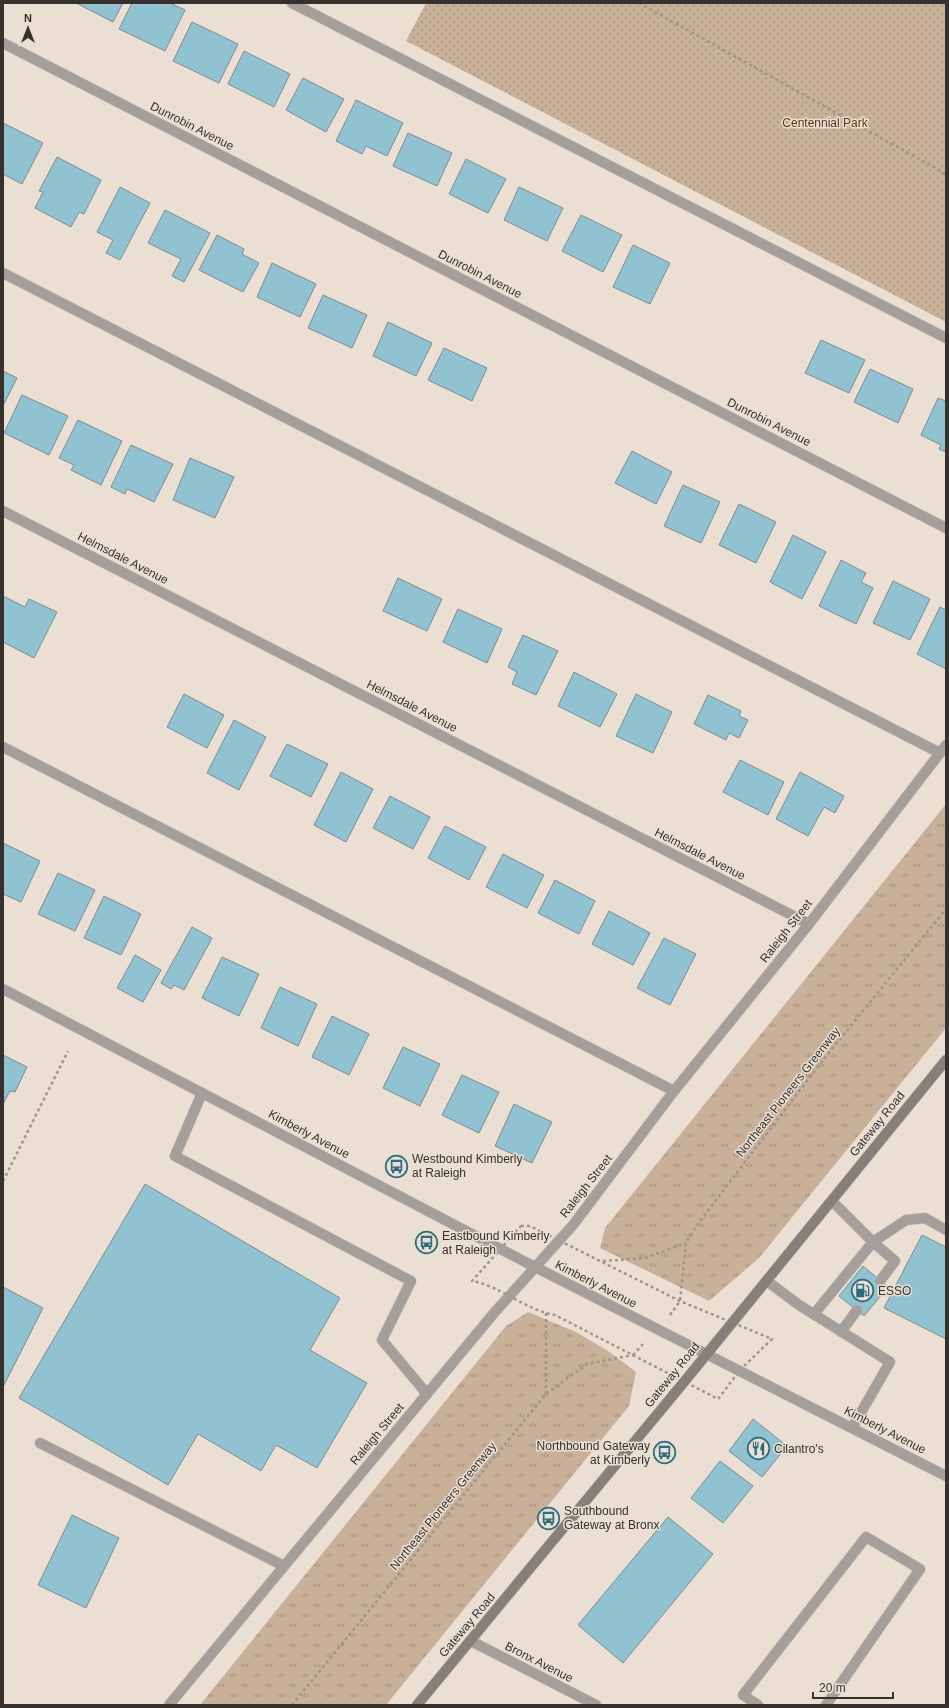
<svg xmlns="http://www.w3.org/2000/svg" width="949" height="1708" viewBox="0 0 949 1708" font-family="Arial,sans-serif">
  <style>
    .grass { fill: url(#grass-tufts) }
    .park { fill: url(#park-dots) }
    .building { fill: #90c2d1; stroke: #7c8c91 }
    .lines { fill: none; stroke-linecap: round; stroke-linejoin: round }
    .service-casing { stroke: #c7bcb3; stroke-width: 11 }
    .minor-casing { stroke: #c7bcb3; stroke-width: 11 }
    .tertiary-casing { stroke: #c7bcb3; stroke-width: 11 }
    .secondary-casing { stroke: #c7bcb3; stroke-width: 11 }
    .path { stroke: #9e958d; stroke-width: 2.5; stroke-dasharray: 3 3; stroke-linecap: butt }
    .service { stroke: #a49f9b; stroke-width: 10 }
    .minor { stroke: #a49f9b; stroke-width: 10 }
    .tertiary { stroke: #a49f9b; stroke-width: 10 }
    .secondary { stroke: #877f79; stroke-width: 10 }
    .labels { text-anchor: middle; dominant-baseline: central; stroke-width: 3; stroke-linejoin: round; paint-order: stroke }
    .park-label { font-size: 12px; fill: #583712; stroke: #ebdfd4 }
    .street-label { font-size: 12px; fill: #36312d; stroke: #ebdfd4 }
    .poi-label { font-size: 12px; fill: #36312d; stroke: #ebdfd4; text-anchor: start }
  </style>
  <defs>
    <pattern id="grass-tufts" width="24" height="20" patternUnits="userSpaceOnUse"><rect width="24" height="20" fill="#c8b099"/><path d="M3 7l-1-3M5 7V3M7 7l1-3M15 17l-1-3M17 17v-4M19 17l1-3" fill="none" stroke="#a3907d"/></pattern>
    <pattern id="park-dots" width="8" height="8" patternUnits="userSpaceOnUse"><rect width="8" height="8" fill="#c8b099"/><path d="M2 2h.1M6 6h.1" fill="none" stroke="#a3907d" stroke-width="1.8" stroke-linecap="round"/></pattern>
  </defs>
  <rect width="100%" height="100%" fill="#ebdfd4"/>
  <path class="grass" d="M946,804V1028L759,1258L709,1301L600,1248L605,1228Z
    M528,1312L576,1332L608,1351L636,1372L629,1406L386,1705H200L506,1326Z"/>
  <path class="park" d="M426,3H946V322L406,41Z"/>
  <path class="building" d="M76,3H123L113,22Z
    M132,3H170L185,10L165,51L119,29Z
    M192,22L238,44L219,83L173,61Z
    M244,51L290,74L274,107L228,84Z
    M303,78L344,99L326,132L286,110Z
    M356,100L403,123L387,156L366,146L362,154L336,141Z
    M3,123L43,143L22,184L3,174Z
    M408,133L452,153L437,186L393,166Z
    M57,157L101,180L84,214L79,212L71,227L35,208L43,192L39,191Z
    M466,159L506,179L488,213L449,194Z
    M120,187L150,203L120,260L106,253L113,240L97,232Z
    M519,187L563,208L547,241L504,220Z
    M165,210L210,233L184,282L172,276L181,259L148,243Z
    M581,215L622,235L603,272L562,251Z
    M217,235L244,249L242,254L259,263L243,292L199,270Z
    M633,245L670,263L650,304L613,287Z
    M272,263L316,284L300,317L257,297Z
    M323,295L367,315L352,348L308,328Z
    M388,322L432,343L416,376L373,356Z
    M821,340L865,360L849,393L805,373Z
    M444,348L487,368L472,401L428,380Z
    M870,369L913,389L898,423L854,402Z
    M3,371L17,378L3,406Z
    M22,395L68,416L49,455L4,433Z
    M938,398L946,401V452L939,449L941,445L921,435Z
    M78,420L122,441L101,485L71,470L74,465L59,458Z
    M131,445L173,464L154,502L127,489L125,494L111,487Z
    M632,451L672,472L656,504L615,483Z
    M190,458L234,477L215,518L173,500Z
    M683,485L720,502L701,543L664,526Z
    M739,504L776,522L756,563L719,545Z
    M793,535L826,552L802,599L770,582Z
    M841,560L866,573L861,582L873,588L856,624L819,606Z
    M398,578L442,599L427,631L383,611Z
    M893,581L930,599L910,640L873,623Z
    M3,596L25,607L29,599L57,612L34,658L3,642Z
    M940,607L946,610V669L917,654Z
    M458,609L502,629L487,663L443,642Z
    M523,635L558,651L536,695L512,684L517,672L508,667Z
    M574,672L617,694L600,727L558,706Z
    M184,694L224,715L207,748L167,727Z
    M636,694L672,712L653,753L616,736Z
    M708,695L741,711L739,716L748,720L739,738L729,733L726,740L694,724Z
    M234,720L266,737L239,790L207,773Z
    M287,744L328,764L311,797L270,776Z
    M740,760L784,782L768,815L723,792Z
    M341,772L373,789L346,842L314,825Z
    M800,772L844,796L835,813L824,807L808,836L776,819Z
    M390,796L430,817L413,849L373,828Z
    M445,826L486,847L469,880L428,858Z
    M3,843L40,861L21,902L3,894Z
    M503,854L544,875L527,908L486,887Z
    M58,873L95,890L75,931L38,914Z
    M555,880L595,901L579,934L538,913Z
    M104,896L141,914L121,955L84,938Z
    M609,911L650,933L633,965L592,944Z
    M192,927L212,938L184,990L174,985L171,989L161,983Z
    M664,938L696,954L670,1005L637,988Z
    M135,955L161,970L143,1002L117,988Z
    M222,957L259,974L239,1016L202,998Z
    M280,987L317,1004L298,1046L261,1028Z
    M332,1016L369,1034L349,1075L312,1057Z
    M403,1047L440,1064L420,1106L383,1088Z
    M3,1055L27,1067L15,1092L10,1091L3,1104Z
    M462,1075L499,1092L479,1133L442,1115Z
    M514,1104L552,1122L532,1163L495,1146Z
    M145,1184L340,1298L310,1350L367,1383L317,1468L276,1445L261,1471L198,1434L168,1485L19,1398Z
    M922,1235L946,1247V1339L884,1308Z
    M863,1266L888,1287L864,1316L839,1296Z
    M3,1287L43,1308L3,1387Z
    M753,1419L787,1446L762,1477L729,1451Z
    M720,1461L753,1486L723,1523L691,1498Z
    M72,1515L119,1538L86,1608L38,1585Z
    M668,1517L713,1554L623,1663L578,1625Z"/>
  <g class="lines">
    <defs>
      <path id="service" d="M292,3L946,338
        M3,273L940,753
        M3,747L674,1091
        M202,1093L175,1156L411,1281L382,1340L427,1394
        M767,1281L799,1305L890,1362L852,1428
        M880,1281L895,1261L873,1242L906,1220L925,1218L946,1230
        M814,1314L873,1242L832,1201
        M841,1332L857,1310
        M40,1443L284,1566
        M758,1705L743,1695L866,1537L920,1569L826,1705"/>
      <path id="minor" d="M3,43L946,528
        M3,511L809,924
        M471,1641L596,1705"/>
      <path id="tertiary" d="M3,989L535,1267L946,1476
        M169,1705L494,1313L573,1225L674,1091L809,924L946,745"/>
      <path id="secondary" d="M417,1705L684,1382L946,1060"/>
    </defs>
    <use href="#service" class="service-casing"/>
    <use href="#minor" class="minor-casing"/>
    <use href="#tertiary" class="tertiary-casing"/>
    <use href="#secondary" class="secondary-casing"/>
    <path class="path" d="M639,3L946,174
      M3,1181L68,1051
      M521,1226H530L680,1301L772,1339L740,1370L718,1399L555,1315C525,1310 501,1286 472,1281Z
      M603,1261L645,1258L686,1243
      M546,1313V1394
      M670,1315L680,1301L686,1243L697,1225L823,1060L946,909
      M633,1355L643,1344
      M292,1705L546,1394L587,1364L633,1355"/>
    <use href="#service" class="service"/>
    <use href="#minor" class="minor"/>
    <use href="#tertiary" class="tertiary"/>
    <use href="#secondary" class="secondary"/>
  </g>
  <defs>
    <symbol id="bus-ring" viewBox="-11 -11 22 22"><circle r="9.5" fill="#ebdfd4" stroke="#2a6d7f" stroke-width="1.5"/><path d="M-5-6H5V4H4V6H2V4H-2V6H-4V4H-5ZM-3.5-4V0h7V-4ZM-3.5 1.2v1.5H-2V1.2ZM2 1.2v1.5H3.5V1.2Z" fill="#2a6d7f"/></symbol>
    <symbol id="fuel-ring" viewBox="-11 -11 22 22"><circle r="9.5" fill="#ebdfd4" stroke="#2a6d7f" stroke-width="1.5"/><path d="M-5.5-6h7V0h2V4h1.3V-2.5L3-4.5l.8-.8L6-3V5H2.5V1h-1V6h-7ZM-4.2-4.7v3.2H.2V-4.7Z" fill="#2a6d7f"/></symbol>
    <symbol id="restaurant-ring" viewBox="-11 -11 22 22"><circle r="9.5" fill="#ebdfd4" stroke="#2a6d7f" stroke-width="1.5"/><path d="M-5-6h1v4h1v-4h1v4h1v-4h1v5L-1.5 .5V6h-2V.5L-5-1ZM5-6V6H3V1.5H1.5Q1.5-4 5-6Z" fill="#2a6d7f"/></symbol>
  </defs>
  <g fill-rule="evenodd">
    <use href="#bus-ring" x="384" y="1154" width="25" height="25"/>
    <use href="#bus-ring" x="414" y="1230" width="25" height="25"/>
    <use href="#fuel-ring" x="850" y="1278" width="25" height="25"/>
    <use href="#restaurant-ring" x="746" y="1436" width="25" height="25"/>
    <use href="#bus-ring" x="652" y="1440" width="25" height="25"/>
    <use href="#bus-ring" x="536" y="1506" width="25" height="25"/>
  </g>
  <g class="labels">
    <g class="park-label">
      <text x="825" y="123">Centennial Park</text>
    </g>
    <g class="street-label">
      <text transform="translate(192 126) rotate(27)">Dunrobin Avenue</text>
      <text transform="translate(480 274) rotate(27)">Dunrobin Avenue</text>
      <text transform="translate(769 422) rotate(27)">Dunrobin Avenue</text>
      <text transform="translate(123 558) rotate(27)">Helmsdale Avenue</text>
      <text transform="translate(412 706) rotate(27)">Helmsdale Avenue</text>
      <text transform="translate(700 854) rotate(27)">Helmsdale Avenue</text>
      <text transform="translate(786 931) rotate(-52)">Raleigh Street</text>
      <text transform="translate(788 1092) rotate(-52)">Northeast Pioneers Greenway</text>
      <text transform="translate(877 1124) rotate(-51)">Gateway Road</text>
      <text transform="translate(309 1134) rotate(28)">Kimberly Avenue</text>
      <text transform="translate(586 1186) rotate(-52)">Raleigh Street</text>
      <text transform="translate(596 1284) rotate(27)">Kimberly Avenue</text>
      <text transform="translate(672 1375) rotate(-51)">Gateway Road</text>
      <text transform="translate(885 1430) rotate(27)">Kimberly Avenue</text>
      <text transform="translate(377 1434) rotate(-50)">Raleigh Street</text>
      <text transform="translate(443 1506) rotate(-51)">Northeast Pioneers Greenway</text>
      <text transform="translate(467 1625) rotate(-50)">Gateway Road</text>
      <text transform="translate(539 1662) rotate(27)">Bronx Avenue</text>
    </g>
    <g class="poi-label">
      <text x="412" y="1159">Westbound Kimberly<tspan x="412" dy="14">at Raleigh</tspan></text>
      <text x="442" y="1236">Eastbound Kimberly<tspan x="442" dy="14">at Raleigh</tspan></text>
      <text x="878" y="1291">ESSO</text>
      <text x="650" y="1446" text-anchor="end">Northbound Gateway<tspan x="650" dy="14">at Kimberly</tspan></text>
      <text x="774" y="1449">Cilantro's</text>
      <text x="564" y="1511">Southbound<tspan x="564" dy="14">Gateway at Bronx</tspan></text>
    </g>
  </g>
  <rect width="949" height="1708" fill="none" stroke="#36312d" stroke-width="8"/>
  <g transform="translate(28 28)" stroke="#ebdfd4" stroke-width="3" paint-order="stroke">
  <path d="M0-3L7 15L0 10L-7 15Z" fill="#36312d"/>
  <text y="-6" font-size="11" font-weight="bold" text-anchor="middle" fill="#36312d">N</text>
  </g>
  <path d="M813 1692v6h80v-6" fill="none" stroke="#36312d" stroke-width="2"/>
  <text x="819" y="1692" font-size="12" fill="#36312d" stroke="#ebdfd4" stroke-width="3" paint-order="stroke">20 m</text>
</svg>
